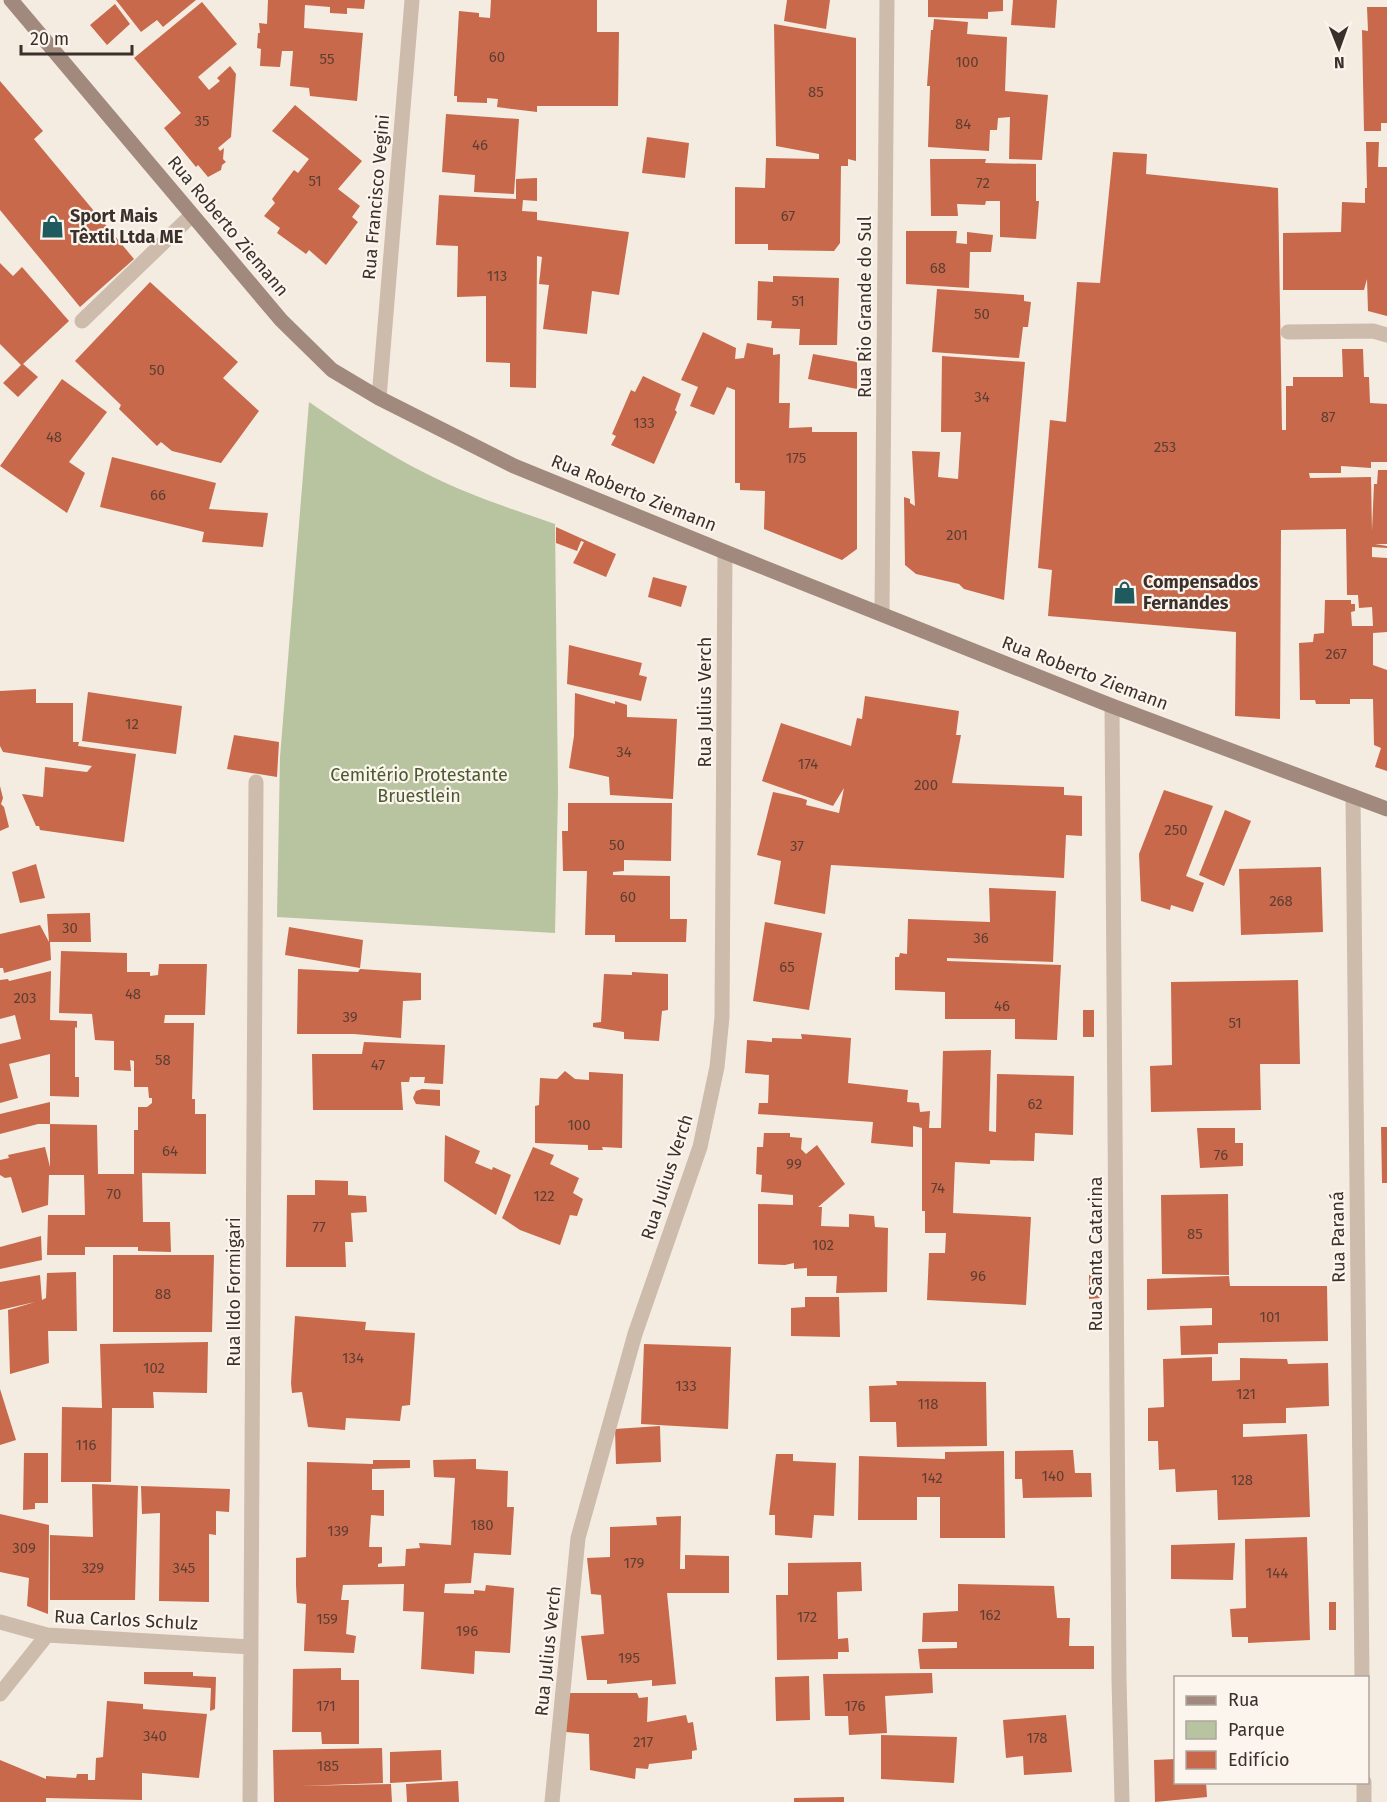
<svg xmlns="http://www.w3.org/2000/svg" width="1387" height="1802" viewBox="0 0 1387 1802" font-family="'Fira Sans',sans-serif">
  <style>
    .green { fill: #b8c4a0 }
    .building { fill: #c8694b }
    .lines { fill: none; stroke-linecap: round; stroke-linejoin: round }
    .lane { stroke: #cdbbac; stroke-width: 15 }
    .street { stroke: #cdbbac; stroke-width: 15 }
    .secondary { stroke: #a18a7d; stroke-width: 15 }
    .labels { text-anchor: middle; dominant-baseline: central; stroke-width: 4.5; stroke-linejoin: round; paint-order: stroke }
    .number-label { font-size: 15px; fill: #5e3e33 }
    .street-label { font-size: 18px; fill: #3b302b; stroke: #fbf5ee }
    .poi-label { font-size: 18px; font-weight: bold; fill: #3b302b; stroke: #fbf5ee; text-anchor: start }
    .park-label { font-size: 18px; fill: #4a5a2e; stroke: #fbf5ee }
  </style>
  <rect width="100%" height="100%" fill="#f4ebe1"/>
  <path class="green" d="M309,402C347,428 385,453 427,474C468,495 512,509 555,524L558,792L555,933L277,917L280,757Z"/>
  <path class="building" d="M116,0H196L163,27L157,20L141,32Z
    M268,0H365L364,9L347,8V14L330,13V7L305,5L304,28L363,33L357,101L310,96L309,88L290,86L293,51H282L280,67L260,66L261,49L257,48L258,33H260L259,23L267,24Z
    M491,0H597V32H619L618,106H537V112L497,107L498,99L487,98V103L457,102V96H454L459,11L479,13V17L490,18Z
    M787,0H830L826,29L784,21Z
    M928,0H1003V11L988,12V19L928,17Z
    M1013,0H1057L1055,28L1011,25Z
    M202,2L237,44L198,77L209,90L220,81L217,78L230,66L236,74L231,137L218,148L220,151L224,148L223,159L226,162L222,165L221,170L208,177L198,165L196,167L164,128L181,113L134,58Z
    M115,4L130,24L107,45L90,25Z
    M1367,7H1387V123H1381V131H1364L1362,30L1368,31Z
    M934,19L968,22L967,34L1007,37L1005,91L1048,95L1042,160L1009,159L1010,117L998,118L997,130H990L989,151L928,147L930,86H927L931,30H933Z
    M774,24L856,38V161L848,159V166H841L840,243L834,251L768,250V244H735V187L765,188L766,158L819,159V154L776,146Z
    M0,81L43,131L34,139L134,259L80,307L0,210Z
    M295,105L362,161L338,189L360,206L352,217L358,222L326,265L309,250L306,254L277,233L280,228L264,216L275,203L272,199L294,170L298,173L309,159L272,131Z
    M446,114L519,119L514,194L474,192L475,175L442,172Z
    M647,137L689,143L685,178L642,173Z
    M1366,142H1379L1378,167H1387V316L1368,311L1367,279L1364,290H1283V233L1341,232L1342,202L1365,203V188H1367Z
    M1113,152L1147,154L1146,174L1278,188L1282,430H1286V386H1293V377H1343L1342,349H1363L1364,377H1369L1370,403L1387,404V462H1371V468L1341,466V473H1309L1310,478L1371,477L1372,531L1374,484H1377L1378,470H1387V544H1375L1387,546V548L1372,547V557L1387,558V632L1373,633V665L1387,670V771L1375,767L1381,748L1374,745L1373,699H1350V704H1316L1315,700H1300L1299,643L1313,642L1314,634L1324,633L1325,600H1351V604H1355V611L1351,612L1352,626H1373L1372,607L1359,608L1358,595H1347L1346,529L1281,530L1280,719L1235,716L1236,632L1048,616L1052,570L1038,568L1050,420L1066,422L1077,282L1100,283Z
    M930,159H986L985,163L1036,164V201H1039L1036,239L1000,237V201H986L985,205L957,204L958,216H931Z
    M537,178V201L523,200L522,211L537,212V220L629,232L619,295L592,291L587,334L543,329L549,285L539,284L542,257L537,256L536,388L510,387V363L486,362V296L457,297L458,246L436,245L439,195L516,199V179Z
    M906,231H957L956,243L967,244V232L993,235L991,252H970L969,288L906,284Z
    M0,263L13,276L22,267L69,321L23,364L38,377L18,397L3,383L21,365L0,344Z
    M773,276L839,278L837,345H799L800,329L771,328L772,321L757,320L758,281L773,282Z
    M150,282L238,362L223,378L259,411L221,463L172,451L161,442L157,446L119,409L121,405L75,361Z
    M937,289L1024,295V301L1031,302L1028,327H1023L1019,358L932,352Z
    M703,332L736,348L735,359L744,358L747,343L773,348V355L780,354L779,403H790L789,428L812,427V432H857V549L842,560L764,529L765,491L740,490V483H735V390L727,387L714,415L690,406L698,387L681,380Z
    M813,354L857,362V389L808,379Z
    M942,356L1025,362L1004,600L964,589L959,584L916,574L905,565L904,497L910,499V503L915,506L912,451L940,452L938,477L958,479L961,432H941Z
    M643,376L681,394L675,410L677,412L654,464L611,445L616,436L612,434L631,390L635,392Z
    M62,379L107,412L69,462L85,473L67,513L0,466Z
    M112,457L216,483L209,509L268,513L263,547L202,542L204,532L100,507Z
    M556,527L616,554L606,577L573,563L584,542L581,541L577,551L556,543Z
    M653,577L687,586L681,607L648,597Z
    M569,645L642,663L639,675L647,677L641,701L567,684Z
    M36,689V703H73V742H79L78,746L136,754L124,842L40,830L39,826H36L22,794L43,797L45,767L87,772L92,766L3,752L0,746V691Z
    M88,692L182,706L176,754L82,741Z
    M575,693L615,704V701L627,705V717L677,719L673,799L610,795L609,777L569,768L574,736Z
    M865,696L959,711L956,735H961L952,783L1064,787V795L1082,796V836L1066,835L1064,878L831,865L825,914L774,904L781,861L757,855L773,792L801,798L807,800L806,805L839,813L844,788L833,806L762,781L781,723L851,746L857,718L862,719Z
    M234,735L279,742L277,777L227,769Z
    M0,786L3,798L1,804L4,807L9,827L0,831Z
    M1164,790L1213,806L1186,876L1204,883L1193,912L1171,905L1170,910L1141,901L1139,854Z
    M568,803H672L671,861L624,860V871L613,872V875L670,876V919H687L686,942H615V935H585L587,871H563L562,831H568Z
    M1225,810L1251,821L1224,886L1199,875Z
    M36,864L45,898L20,903L12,872Z
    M1321,867L1323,932L1241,935L1239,869Z
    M989,888L1056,891L1053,962L947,958V961L1061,965L1057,1040L1015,1039V1019H945V992L895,990V957H899L900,953L907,954L908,919L990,922Z
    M90,913L91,942H50L51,960L4,973L3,968H0V934L40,925L49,942L47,914Z
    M765,922L822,933L809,1010L753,1001Z
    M289,927L363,940L360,968L285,955Z
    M61,951L127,953V972H150V976L158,975L159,964H207L205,1015H165L164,1023H194L192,1099H195V1114H206V1174L142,1173L143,1222H170L171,1252L138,1251V1247H85V1255H47L48,1215H85L84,1175H49L48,1205L22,1213L11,1177L5,1178L0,1175V1160L9,1158L8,1155L45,1147L50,1167V1124H38L0,1134V1114L50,1102V1124L97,1125L98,1174H134V1130H138V1107H147L152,1103V1098H149L148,1087H134V1061L130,1060L131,1071L114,1070V1041L95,1040L92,1014L59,1013Z
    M298,969L358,972L360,969L421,973V1000L403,1001L401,1038L354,1034H297Z
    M51,971L50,1020L77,1021V1028L75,1027V1077H79V1097L50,1096V1054L9,1064L18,1098L0,1103V1044L21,1039L15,1015L0,1019V980L8,979L9,981Z
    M632,972L668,974V1010L662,1011L659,1041L624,1039V1032L593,1027V1023L601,1022L604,974L632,975Z
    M1298,980L1300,1064H1260L1261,1110L1151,1112L1150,1066L1172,1065L1171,982Z
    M1083,1010H1094V1037H1083Z
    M801,1034L851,1038L848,1083L908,1090L907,1102L919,1103L920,1112L930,1111L929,1128H941L943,1051L991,1050L989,1131L996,1132L997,1074L1074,1076L1073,1135L1035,1133L1034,1161L990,1160V1164L955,1162L953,1213L1031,1217L1026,1305L927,1300L929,1253H945L946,1233H925V1211H922V1128L913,1126V1147L871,1143L873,1122L758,1114L759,1103H768L769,1075L745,1073L747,1040L772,1042V1038L802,1039Z
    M364,1042L445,1045L443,1084L424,1083L425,1077H410L409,1082H401L403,1110H313L312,1054H362Z
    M565,1071L575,1079L589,1080V1072L623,1074L622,1148L602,1147L603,1150H588V1145L535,1143V1106L539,1105L540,1078L557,1079Z
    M422,1089L440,1090V1106L416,1104L413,1098L416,1091Z
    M1381,1127H1387V1183H1382Z
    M1197,1128H1235V1143H1243V1166L1200,1168Z
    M764,1133H790V1137L802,1138L801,1149L806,1154L817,1145L845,1184L818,1207H822L821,1226L849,1227V1214L874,1216L875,1227L888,1228L887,1292L836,1293L837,1276H807V1268L794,1269V1263L785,1265L758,1264V1204L793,1205V1195L761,1192L762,1175L756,1174L757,1147H763Z
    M445,1135L480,1151L475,1163L492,1170L493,1167L511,1175L496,1215L444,1181Z
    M533,1147L554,1155L550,1164L579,1178L573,1193L583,1199L577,1216L570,1215L560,1245L520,1230L502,1218Z
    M315,1180L348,1181V1195L366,1196L367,1212L351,1213L353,1242H345L346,1267H286L287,1195H315Z
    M1228,1194L1229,1275L1162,1274L1161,1195Z
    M41,1236L42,1260L0,1269V1247Z
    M113,1255H214L212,1332H113Z
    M76,1272L77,1331H48L49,1363L10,1374L8,1310L35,1302L0,1310V1282L40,1275L42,1300L46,1298L47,1273Z
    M1099,1274L1100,1298L1089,1299V1275Z
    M1229,1276L1230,1286H1327L1328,1341L1218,1343V1354L1181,1355L1180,1326L1212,1325V1308L1147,1310V1279Z
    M805,1297H839L840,1337L791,1336V1308L805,1307Z
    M295,1316L366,1322L365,1330L415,1333L410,1405L402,1406L400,1421L346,1418L345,1430L308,1427L302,1392L292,1393L291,1383Z
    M208,1342L207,1393L153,1392L154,1408H112L111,1482H61L62,1407L102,1408L100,1344Z
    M644,1344L731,1347L728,1429L641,1424Z
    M1212,1357V1381L1240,1380V1358L1287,1359L1288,1364L1328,1363L1329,1406L1286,1408V1423L1243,1424V1437L1307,1434L1310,1517L1218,1520L1217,1490L1176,1492L1175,1469L1159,1470L1158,1441H1148V1408L1164,1407L1163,1359Z
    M896,1381L986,1382L987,1446L897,1447L896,1422H870L869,1386L897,1385Z
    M0,1389L16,1440L0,1445Z
    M660,1426L661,1462L616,1464L615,1429Z
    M1073,1450L1075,1473H1091L1092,1497L1023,1498L1022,1479H1015V1451Z
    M1004,1451L1005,1538H940V1497H917V1520H858L859,1456L945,1459V1452Z
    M24,1453H48V1503H35V1509L23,1510Z
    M776,1454H793V1461L836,1463L834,1516L814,1515L812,1538L775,1535V1515H769Z
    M476,1459V1469L508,1471L507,1507H514L511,1555L474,1553L471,1583L445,1584L444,1593L474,1594V1590L485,1591L486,1585L514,1588L510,1653L475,1651L474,1674L421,1669L424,1612L403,1611L404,1584L343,1585L341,1600H349L346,1634L356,1636L354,1653L304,1651L306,1604L297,1603L296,1586V1558L306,1557L307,1462L373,1464V1460H410V1468L372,1469V1490H384V1516L371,1515L369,1547H382V1563L378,1564V1567L405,1566L406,1549L420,1548L419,1543L451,1545L455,1478L434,1477L433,1460Z
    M92,1484L138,1486L135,1600H50V1535L93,1537Z
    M141,1486L230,1489L229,1512L216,1511V1535L209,1534V1602L159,1601L160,1513L142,1514Z
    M0,1514L49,1525L48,1614L27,1606L29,1578L0,1572Z
    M681,1516L680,1569H685V1555L729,1556V1593H667L676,1684L652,1686V1680L607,1684V1680H587L581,1636L604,1634L601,1595L591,1594L587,1558L610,1557V1527L657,1525L656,1517Z
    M1307,1537L1310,1640L1248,1643V1637H1232L1230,1609L1246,1608L1245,1539Z
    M1235,1543L1233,1580L1171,1579V1545Z
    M861,1562L862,1591L837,1592L838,1639L848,1638L849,1652H838V1659L777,1660L776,1595H788V1563Z
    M958,1584L1054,1586L1057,1618H1070L1069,1646H1094V1669H920L918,1649L957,1648V1642H922L923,1613L958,1611Z
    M1329,1602H1336V1630H1329Z
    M341,1668V1680H359V1744H322L321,1732H292L293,1669Z
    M144,1672H193V1676L216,1677L215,1709L210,1711L211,1688L144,1684Z
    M932,1673L933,1693L885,1696L887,1733L849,1735L848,1716H825L823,1674Z
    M809,1676L810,1720L776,1721L775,1677Z
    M563,1693H637L639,1698L648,1697L647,1722L686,1715L688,1723L693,1722L697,1750L692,1751V1759L649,1764L648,1769L636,1768L635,1779L590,1770L589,1734L566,1732Z
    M107,1701L143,1704V1709L207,1714L199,1778L142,1773V1800L46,1798V1802H0V1760L46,1779V1776L76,1778L77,1774H88V1780H95L96,1758L103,1757Z
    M1066,1715L1072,1772L1024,1775L1023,1756L1006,1758L1003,1720Z
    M881,1735L957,1737L954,1783L881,1779Z
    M382,1748L383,1783L300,1786L391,1784L392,1802H274L273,1750Z
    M441,1750L442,1780L390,1783V1752Z
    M1176,1759V1782H1206L1207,1797L1155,1802L1154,1760Z
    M458,1781L459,1802H407L406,1784Z
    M844,1797V1802H794V1798Z"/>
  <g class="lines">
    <path class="lane" d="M1288,332L1373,331L1387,335"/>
    <path class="street" d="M82,321L192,215
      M379,398L412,0
      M882,614L887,0
      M1112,706L1119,1679L1122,1802
      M1353,796L1362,1678
      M0,1622L47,1635L251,1647
      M0,1694L47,1635
      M1364,1782V1802
      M250,1802L256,782
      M552,1802L578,1538L635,1334L700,1147L717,1067L722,1017L725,552"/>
    <path class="secondary" d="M11,0L281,320L332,370L379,398L514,466L725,552L1112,706L1387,809"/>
  </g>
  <defs>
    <symbol id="shop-bare" viewBox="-9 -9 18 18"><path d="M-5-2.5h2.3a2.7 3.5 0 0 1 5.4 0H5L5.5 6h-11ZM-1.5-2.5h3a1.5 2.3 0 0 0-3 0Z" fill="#1f5a5e" stroke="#fbf5ee" stroke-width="2.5" paint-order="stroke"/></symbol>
  </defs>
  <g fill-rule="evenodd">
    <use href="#shop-bare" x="36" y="210" width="33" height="33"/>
    <use href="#shop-bare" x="1108" y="576" width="33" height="33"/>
  </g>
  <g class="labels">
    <g class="number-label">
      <text x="497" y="57">60</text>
      <text x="327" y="59">55</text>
      <text x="967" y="62">100</text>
      <text x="816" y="92">85</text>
      <text x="202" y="121">35</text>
      <text x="963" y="124">84</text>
      <text x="480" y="145">46</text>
      <text x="315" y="181">51</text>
      <text x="983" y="183">72</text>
      <text x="788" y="216">67</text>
      <text x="938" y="268">68</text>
      <text x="497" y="276">113</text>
      <text x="798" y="301">51</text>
      <text x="982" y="314">50</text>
      <text x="157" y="370">50</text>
      <text x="982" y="397">34</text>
      <text x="1328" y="417">87</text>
      <text x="644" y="423">133</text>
      <text x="54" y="437">48</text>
      <text x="1165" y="447">253</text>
      <text x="796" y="458">175</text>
      <text x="158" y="495">66</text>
      <text x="957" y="535">201</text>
      <text x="1336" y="654">267</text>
      <text x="132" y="724">12</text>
      <text x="624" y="752">34</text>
      <text x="808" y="764">174</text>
      <text x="926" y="785">200</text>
      <text x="1176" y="830">250</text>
      <text x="617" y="845">50</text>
      <text x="797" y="846">37</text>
      <text x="628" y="897">60</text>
      <text x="1281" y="901">268</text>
      <text x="70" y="928">30</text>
      <text x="981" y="938">36</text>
      <text x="787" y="967">65</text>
      <text x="133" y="994">48</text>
      <text x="25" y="998">203</text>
      <text x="1002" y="1006">46</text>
      <text x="350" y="1017">39</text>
      <text x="1235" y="1023">51</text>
      <text x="163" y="1060">58</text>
      <text x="378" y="1065">47</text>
      <text x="1035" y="1104">62</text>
      <text x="579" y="1125">100</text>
      <text x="170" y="1151">64</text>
      <text x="1221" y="1155">76</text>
      <text x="794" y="1164">99</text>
      <text x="938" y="1188">74</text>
      <text x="114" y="1194">70</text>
      <text x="544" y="1196">122</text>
      <text x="319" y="1227">77</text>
      <text x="1195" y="1234">85</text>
      <text x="823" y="1245">102</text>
      <text x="978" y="1276">96</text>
      <text x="163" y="1294">88</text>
      <text x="1270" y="1317">101</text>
      <text x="353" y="1358">134</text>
      <text x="154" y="1368">102</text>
      <text x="686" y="1386">133</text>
      <text x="1246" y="1394">121</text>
      <text x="928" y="1404">118</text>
      <text x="86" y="1445">116</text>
      <text x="1053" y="1476">140</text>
      <text x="932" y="1478">142</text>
      <text x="1242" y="1480">128</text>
      <text x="482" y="1525">180</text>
      <text x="338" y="1531">139</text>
      <text x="24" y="1548">309</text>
      <text x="634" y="1563">179</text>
      <text x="93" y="1568">329</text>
      <text x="184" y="1568">345</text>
      <text x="1277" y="1573">144</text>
      <text x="990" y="1615">162</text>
      <text x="807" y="1617">172</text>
      <text x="327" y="1619">159</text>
      <text x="467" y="1631">196</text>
      <text x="629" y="1658">195</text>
      <text x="326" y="1706">171</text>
      <text x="855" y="1706">176</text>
      <text x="155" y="1736">340</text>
      <text x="1037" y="1738">178</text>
      <text x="643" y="1742">217</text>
      <text x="328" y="1766">185</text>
    </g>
    <g class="street-label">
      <text transform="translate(376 197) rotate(-85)">Rua Francisco Vegini</text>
      <text transform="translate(228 226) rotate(50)">Rua Roberto Ziemann</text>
      <text transform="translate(865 307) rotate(-90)">Rua Rio Grande do Sul</text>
      <text transform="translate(634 493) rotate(22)">Rua Roberto Ziemann</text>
      <text transform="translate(1085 673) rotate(21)">Rua Roberto Ziemann</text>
      <text transform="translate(705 702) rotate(-90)">Rua Julius Verch</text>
      <text transform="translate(667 1177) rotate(-72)">Rua Julius Verch</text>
      <text transform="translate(1338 1237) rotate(-91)">Rua Paraná</text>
      <text transform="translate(1096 1254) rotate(-90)">Rua Santa Catarina</text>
      <text transform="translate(234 1292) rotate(-90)">Rua Ildo Formigari</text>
      <text transform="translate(126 1620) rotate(3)">Rua Carlos Schulz</text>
      <text transform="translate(548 1651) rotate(-84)">Rua Julius Verch</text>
    </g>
    <g class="poi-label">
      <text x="70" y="216">Sport Mais<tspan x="70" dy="21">Têxtil Ltda ME</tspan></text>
      <text x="1143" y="582">Compensados<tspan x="1143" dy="21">Fernandes</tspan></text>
    </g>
    <g class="park-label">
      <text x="419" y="775">Cemitério Protestante<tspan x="419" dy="21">Bruestlein</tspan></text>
    </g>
  </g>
  <rect x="1174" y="1676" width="195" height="108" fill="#fbf5ee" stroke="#aea6a0" stroke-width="1.5"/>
  <rect x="1186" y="1696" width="30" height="9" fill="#a18a7d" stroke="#aea6a0" stroke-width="1.5"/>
  <text x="1228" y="1706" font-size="18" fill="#3b302b">Rua</text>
  <rect x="1186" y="1721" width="30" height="18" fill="#b8c4a0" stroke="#aea6a0" stroke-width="1.5"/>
  <text x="1228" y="1736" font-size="18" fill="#3b302b">Parque</text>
  <rect x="1186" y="1751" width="30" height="18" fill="#c8694b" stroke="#aea6a0" stroke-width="1.5"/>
  <text x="1228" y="1766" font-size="18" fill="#3b302b">Edifício</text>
  <g transform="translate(1339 48) rotate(179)" stroke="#fbf5ee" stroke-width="4.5" paint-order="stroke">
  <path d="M0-4.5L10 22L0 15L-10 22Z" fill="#3b302b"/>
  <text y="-9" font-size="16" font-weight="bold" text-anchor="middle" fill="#3b302b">N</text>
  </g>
  <path d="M21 45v9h111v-9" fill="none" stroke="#3b302b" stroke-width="3"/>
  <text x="30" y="45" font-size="18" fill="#3b302b" stroke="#fbf5ee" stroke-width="4.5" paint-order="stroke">20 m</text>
</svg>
